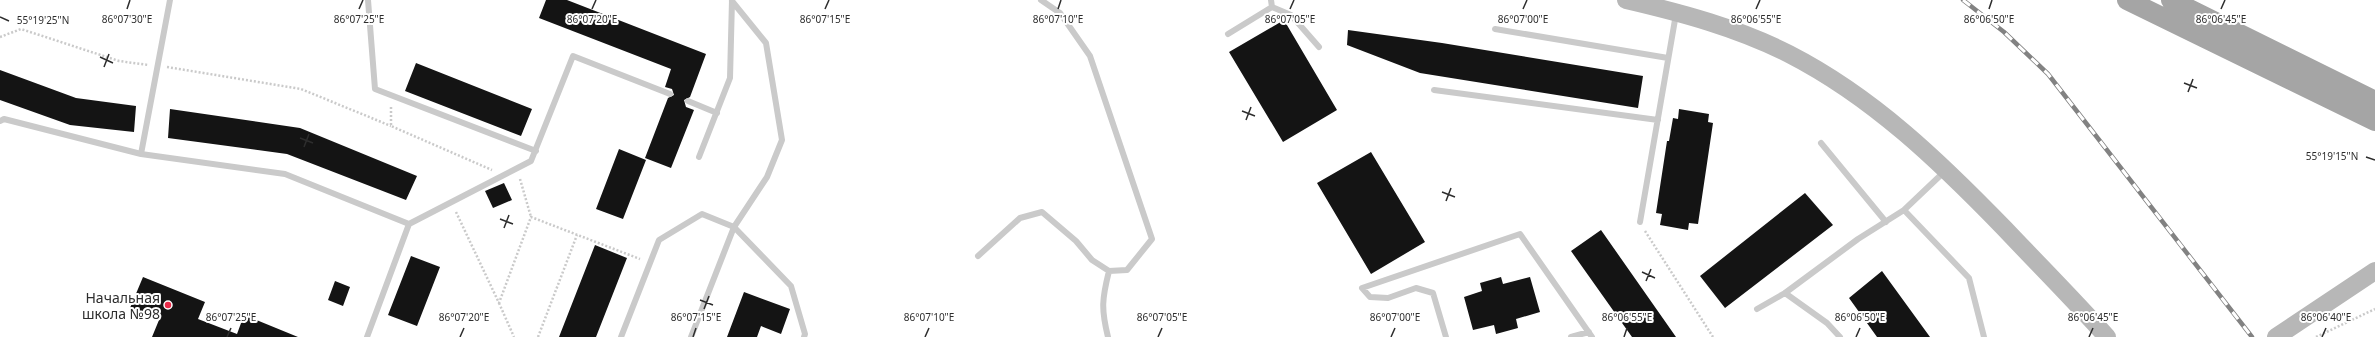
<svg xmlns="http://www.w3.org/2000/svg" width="2375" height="337" viewBox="0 0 2375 337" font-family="'Noto Sans',sans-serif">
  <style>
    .building { fill: #141414 }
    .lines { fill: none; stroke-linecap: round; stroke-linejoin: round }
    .path { stroke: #cacaca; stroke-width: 2.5; stroke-dasharray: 2 2; stroke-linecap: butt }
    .lane { stroke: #cacaca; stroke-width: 6 }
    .secondary { stroke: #b7b7b7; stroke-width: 18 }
    .primary { stroke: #a5a5a5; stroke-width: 20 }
    .rail-casing { stroke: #828282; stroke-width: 4.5 }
    .rail { stroke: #fff; stroke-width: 3; stroke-dasharray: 9; stroke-linecap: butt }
    .ticks { fill: none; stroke: #2d2d2d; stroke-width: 1.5 }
    .poi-dot { fill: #e92a48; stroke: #fff; stroke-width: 1.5 }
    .labels { text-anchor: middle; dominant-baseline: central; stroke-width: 4; stroke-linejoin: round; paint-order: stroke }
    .poi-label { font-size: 14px; fill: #2d2d2d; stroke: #fff; text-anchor: end }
    .ticks-label { font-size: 10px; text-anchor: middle; fill: #2d2d2d; stroke: #fff; stroke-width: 4; stroke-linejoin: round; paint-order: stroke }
  </style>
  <rect width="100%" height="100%" fill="#fff"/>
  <path class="building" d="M546,0H567L706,54L690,97L684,100L686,107L694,110L671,168L645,158L668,98L674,95L672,89L665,87L671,69L539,18Z
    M1284,20L1337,110L1283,142L1229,52Z
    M1348,30L1442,43L1643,76L1638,108L1420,73L1347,45Z
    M416,63L532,109L521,136L405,91Z
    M0,70L76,98L136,106L134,132L70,125L0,100Z
    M170,109L300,128L417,176L406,200L287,154L168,138Z
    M1679,109L1709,114L1708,122L1713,123L1698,224L1689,223L1688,230L1660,225L1662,214L1656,213L1667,141H1669L1673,118L1678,119Z
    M619,149L646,160L623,219L596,209Z
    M1371,152L1425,242L1371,274L1317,183Z
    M504,183L512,200L493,208L485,191Z
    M1805,193L1833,225L1725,308L1700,276Z
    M1601,230L1676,337H1632L1571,251Z
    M595,245L627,258L596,337H559Z
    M411,256L440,267L417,326L388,315Z
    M1882,271L1930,337H1877L1849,298Z
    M143,277L205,302L198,319L237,334L244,315L298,337H152L159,320L130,308Z
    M1501,277L1503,284L1530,277L1540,312L1516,319L1518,328L1496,334L1494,325L1473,330L1464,297L1482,291L1480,283Z
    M335,281L350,287L343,306L328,300Z
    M744,292L790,309L781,334L761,326L757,337H727Z"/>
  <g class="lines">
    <path class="path" d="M0,37L21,29L119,61L148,65
      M167,67L301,89L391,126
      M391,107V126L492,170
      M520,179L531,217
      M456,212L499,303L531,217L640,259
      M1645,231L1713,337
      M499,303L514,337
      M538,337L577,235
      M2316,337L2375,309"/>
    <path class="lane" d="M368,0L375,89L536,151
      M1272,7L1291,15L1319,47
      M1495,29L1668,58
      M1228,34L1272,7L1271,0
      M1434,90L1658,120
      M688,101L717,113
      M0,121L4,119L141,154L285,174L409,224
      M1821,143L1886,222
      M141,154L170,0
      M699,157L730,78L732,0
      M1904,210L1969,278L1984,337
      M1640,222L1676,14
      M978,256L1020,218L1042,212L1076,241L1092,260L1109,271L1127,270L1152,239L1090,56L1060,13L1041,0
      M1785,293L1827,323L1840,337
      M1757,309L1785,293L1858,239L1904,210L1944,172
      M367,337L409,224L531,161L573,56L670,94
      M621,337L659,240L702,214L734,227L767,177L782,140L766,43L732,1
      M691,337L734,227L791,286L805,334L804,337
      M1108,337C1101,309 1102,299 1109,271
      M1446,337L1433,293L1416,288L1388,298L1370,297L1362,288L1520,234L1592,337
      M1571,337L1589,332"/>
    <path class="secondary" d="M1626,0C1682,13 1738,28 1789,54C1873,97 1940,162 2005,229C2039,265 2074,300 2107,337
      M2276,337L2375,271"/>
    <path class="primary" d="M2127,0L2375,121
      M2171,0L2375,101"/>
    <defs>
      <path id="rail" d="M1963,0L2004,32L2048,74L2252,337"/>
    </defs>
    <use href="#rail" class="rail-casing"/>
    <use href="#rail" class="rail"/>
  </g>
  <path class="ticks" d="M127,9L130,0M359,9L363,0M592,9L596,0M825,9L829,0M1058,9L1061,0M1290,9L1294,0M1523,9L1527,0M1756,9L1760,0M1989,9L1992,0M2221,9L2225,0M0,17L9,21M100,57L113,63M104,67L109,54M2184,83L2197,88M2188,92L2193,79M1242,111L1255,116M1246,120L1251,107M300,138L313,143M304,147L309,134M2366,157L2375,160M1442,192L1455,197M1446,201L1451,188M500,219L513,224M504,228L509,215M1642,272L1655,278M1646,281L1651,269M700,300L713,305M704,309L709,296M227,337L231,328M460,337L464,328M693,337L696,328M925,337L929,328M1158,337L1162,328M1391,337L1395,328M1624,337L1627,328M1856,337L1860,328M2089,337L2093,328M2322,337L2326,328"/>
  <circle class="poi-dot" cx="168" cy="305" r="4"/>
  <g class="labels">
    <g class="poi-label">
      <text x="160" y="297">Начальная<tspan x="160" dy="16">школа №98</tspan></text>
    </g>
  </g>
  <g class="ticks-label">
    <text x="127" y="23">86°07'30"E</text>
    <text x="359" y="23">86°07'25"E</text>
    <text x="592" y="23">86°07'20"E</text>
    <text x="825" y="23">86°07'15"E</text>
    <text x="1058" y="23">86°07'10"E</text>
    <text x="1290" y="23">86°07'05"E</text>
    <text x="1523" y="23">86°07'00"E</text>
    <text x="1756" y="23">86°06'55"E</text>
    <text x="1989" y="23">86°06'50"E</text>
    <text x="2221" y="23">86°06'45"E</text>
    <text x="43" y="24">55°19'25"N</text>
    <text x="2332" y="160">55°19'15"N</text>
    <text x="231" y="321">86°07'25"E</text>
    <text x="464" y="321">86°07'20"E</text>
    <text x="696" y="321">86°07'15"E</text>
    <text x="929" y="321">86°07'10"E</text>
    <text x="1162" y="321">86°07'05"E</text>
    <text x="1395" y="321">86°07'00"E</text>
    <text x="1627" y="321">86°06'55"E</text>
    <text x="1860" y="321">86°06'50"E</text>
    <text x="2093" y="321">86°06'45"E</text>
    <text x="2326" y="321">86°06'40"E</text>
  </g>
</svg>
